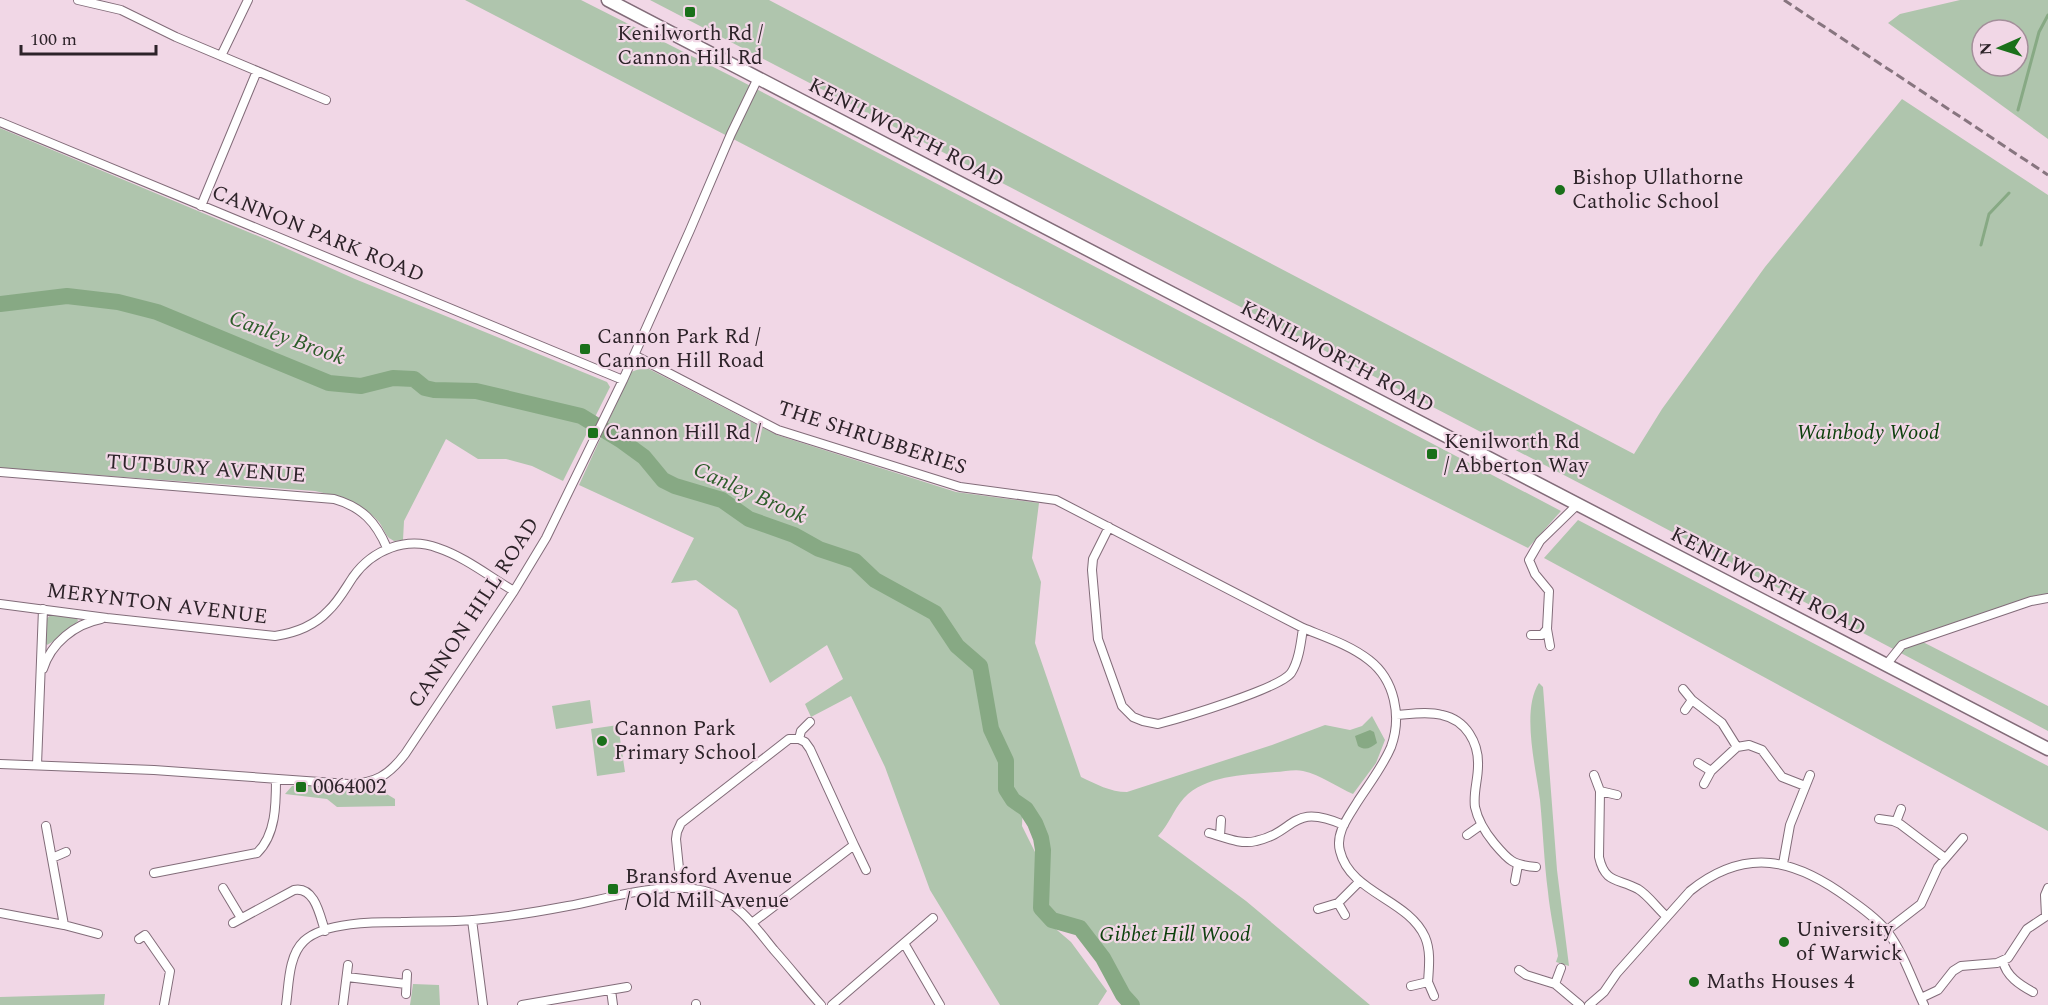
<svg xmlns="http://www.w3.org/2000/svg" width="2048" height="1005" viewBox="0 0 2048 1005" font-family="Spectral,serif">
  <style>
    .green { fill: #afc5ad; fill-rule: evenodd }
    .water { fill: #87a984 }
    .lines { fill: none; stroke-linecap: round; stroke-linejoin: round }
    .stream { stroke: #87a984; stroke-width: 3 }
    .river { stroke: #87a984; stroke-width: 16 }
    .minor-casing { stroke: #826c79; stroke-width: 10 }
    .primary-casing { stroke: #826c79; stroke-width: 15 }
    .minor { stroke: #fff; stroke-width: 8 }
    .primary { stroke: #fff; stroke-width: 12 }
    .rail { stroke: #87757f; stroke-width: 3; stroke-dasharray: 9 4.5; stroke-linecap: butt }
    .poi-dot { fill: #1a701a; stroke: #f1d7e6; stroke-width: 2 }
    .labels { text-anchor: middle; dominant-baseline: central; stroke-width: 4.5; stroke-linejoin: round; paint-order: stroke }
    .poi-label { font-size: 21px; fill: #2d2329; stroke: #f1d7e6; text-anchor: start }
    .street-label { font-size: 21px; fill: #2d2329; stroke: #f1d7e6 }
    .park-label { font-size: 21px; font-style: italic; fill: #0d400d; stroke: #f1d7e6 }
    .water-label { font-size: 22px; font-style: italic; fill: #2d5d2a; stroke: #f1d7e6 }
  </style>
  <rect width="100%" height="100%" fill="#f1d7e6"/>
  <path class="green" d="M465,0H581L739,80L1561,511L1528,548L1317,442Z
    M650,0H769L1634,454L1662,409L1765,267L1902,99L2048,195V598L1917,639L2048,706V731L1606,497Z
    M1960,0H2048V139L1888,23L1900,14ZM1982,30H2018V66H1982Z
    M0,128L270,241L355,279L607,382L610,387L563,481L532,466L506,459H478L446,439L404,521L403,540L394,541L389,538C384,533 383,527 379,522C359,501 342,497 315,491L0,468Z
    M645,367L777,435L956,492L1039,503L1032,558L1041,582L1035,643L1081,777C1096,784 1110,792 1127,792L1272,745L1325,725L1350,730L1362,726L1372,716L1385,740L1376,763L1353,794C1337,787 1321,775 1303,771C1294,769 1284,772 1275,772C1245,775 1206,775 1184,798C1173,810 1169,825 1158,836L1246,901L1370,1005H1137L1125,991L1108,957L1082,923L1054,917L1043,907C1044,872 1054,829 1023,804L1022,826L1036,854V912L1071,942L1107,991L1098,1005H1000L930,890L885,767L851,696L811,717L805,704L843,679L827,645L770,683L737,610L696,580L671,583L694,538L579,485L631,372Z
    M1578,520L2048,766V831L1544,558Z
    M52,614L77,618L78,621C72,627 54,642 47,645L45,642L46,619Z
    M1539,683L1543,687L1557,870L1569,966L1556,962L1558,956C1555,934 1550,913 1548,892C1544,861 1543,831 1540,800C1536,768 1521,710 1539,683Z
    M590,700L593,723L556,729L552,706Z
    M618,725L625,772L597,776L591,729Z
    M292,786L375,787L395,799V806L337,807L327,799L285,794Z
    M413,984L439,985L440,1005H410Z
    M105,994L104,1005H0V997Z"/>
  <path class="water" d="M1370,730L1374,732L1377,743C1370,748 1366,751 1358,746L1355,736Z"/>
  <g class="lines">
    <path class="stream" d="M2018,110L2039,32L2048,15
      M1981,245L1989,214L2009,193"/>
    <path class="river" d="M0,304L67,296L118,302L157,312L329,383L361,386L393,378L414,379L425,388L434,390L476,391L581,416L622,441L644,457L663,480L675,486L722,500L749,519L794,535L819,549L855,561L875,580L935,613L957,646L980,666L991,729L1006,761V789L1013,800L1026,809L1035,823L1041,838L1043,850L1041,908L1052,920L1080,928L1103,958L1123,995L1132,1005"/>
    <defs>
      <path id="minor" d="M78,0L121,10L176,37L326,100
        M221,56L248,0
        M0,122L623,380
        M201,206L257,71
        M634,355L778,430L960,487L1056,500L1303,628C1325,637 1350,645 1369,660C1395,680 1402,717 1391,747C1383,766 1369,784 1358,801C1349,816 1335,833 1340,851C1350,893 1408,899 1425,937C1431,951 1429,967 1428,982
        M0,472L334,499C362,507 376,522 387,548
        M1109,527L1093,559L1092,570L1098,639L1122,706L1133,717L1143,721L1158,724C1181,718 1279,689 1291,673C1299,661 1301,642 1303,628
        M0,604L107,618L275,636C295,633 314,626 328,611C338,602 345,589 353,577C372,550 406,536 438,548C465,557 490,577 514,591
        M1547,629L1550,646
        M1531,635H1542L1547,629L1549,591L1535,574L1529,560L1540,541L1577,505
        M1886,665L1902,645L2031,601L2048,598
        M43,669C51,643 75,624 101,619
        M1683,689L1692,700L1685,710
        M1692,700L1722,723L1737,747
        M1396,715C1411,714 1428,711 1442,715C1466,720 1479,743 1478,766C1478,780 1473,793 1475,807C1478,821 1485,832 1494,843C1509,861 1513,865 1536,867
        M1698,763L1711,771L1704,784
        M0,764L154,770L348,784C375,784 389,775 405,754L514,591L546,538L623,380L690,230L731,134L758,78
        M37,765L43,609
        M1711,771L1737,747L1749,745L1762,750L1782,777L1805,786
        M1594,775L1600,791L1617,795
        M1600,791L1599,857C1605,884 1618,878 1638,889C1648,895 1657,908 1666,916
        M1879,819L1893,821L1900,824L1945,858
        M1896,822L1901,809
        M46,826L64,925
        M1209,833C1224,837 1240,845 1256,841C1297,832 1290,802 1344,825
        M1467,835L1481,825
        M1220,836L1221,820
        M854,845L866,870
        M52,858L66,852
        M1783,864L1790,825L1810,775
        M154,873L257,853C276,835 276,804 276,779
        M1515,881L1518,865
        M223,888L241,918
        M681,888L676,839L677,832L681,823L789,739H799L801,731L810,722
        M1338,903L1360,881
        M1318,909L1338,903L1345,915
        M0,913L64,925L98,934
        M2046,916L2045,895L2048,888
        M472,920L483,1005
        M233,923L294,890C315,886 320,916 325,931
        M752,923L854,845L810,749L805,742L799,739
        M1886,931L1921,904L1938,867L1963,838
        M139,939L145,935L170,971L164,1005
        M904,943L940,1005
        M2003,961C2006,976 2020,985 2033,992
        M1561,968L1555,984L1580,1005
        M1519,970L1526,975L1555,984
        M347,977L406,984
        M1411,986L1428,982L1434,996
        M611,990L613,1005
        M406,994L407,974
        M1921,998L1938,990L1953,971L1961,966L1997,963L2008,958L2027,929L2048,915
        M696,1004V1005
        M286,1005C289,985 288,956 304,941C324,922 375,922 401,922C425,921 450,922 473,920C505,917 537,912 568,906C608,899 671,878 711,893C739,903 756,928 774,950C790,968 805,987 821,1005
        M343,1005L348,965
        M522,1005L627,987
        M832,1005L933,918
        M1589,1005L1604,992L1617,973L1690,891C1746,846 1795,859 1848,898C1862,908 1876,918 1887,931C1904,954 1912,980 1924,1005"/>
      <path id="primary" d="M608,0L2048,749"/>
    </defs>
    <use href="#minor" class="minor-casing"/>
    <use href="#primary" class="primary-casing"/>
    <use href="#minor" class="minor"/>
    <use href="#primary" class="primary"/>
    <path class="rail" d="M1784,0L2048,175"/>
  </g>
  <g class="poi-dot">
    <rect x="684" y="6" width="12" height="12" rx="3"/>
    <circle cx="1560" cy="190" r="6"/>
    <rect x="579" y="343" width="12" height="12" rx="3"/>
    <rect x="587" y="427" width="12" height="12" rx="3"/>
    <rect x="1426" y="448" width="12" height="12" rx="3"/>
    <circle cx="602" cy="741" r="6"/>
    <rect x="295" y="781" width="12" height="12" rx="3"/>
    <rect x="607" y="883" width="12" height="12" rx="3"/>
    <circle cx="1784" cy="942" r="6"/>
    <circle cx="1694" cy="982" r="6"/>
  </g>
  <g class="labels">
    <g class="poi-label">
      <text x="690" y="34" text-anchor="middle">Kenilworth Rd /<tspan x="690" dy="24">Cannon Hill Rd</tspan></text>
      <text x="1572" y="178">Bishop Ullathorne<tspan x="1572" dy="24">Catholic School</tspan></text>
      <text x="597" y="337">Cannon Park Rd /<tspan x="597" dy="24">Cannon Hill Road</tspan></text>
      <text x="605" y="433">Cannon Hill Rd /</text>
      <text x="1444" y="442">Kenilworth Rd<tspan x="1444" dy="24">/ Abberton Way</tspan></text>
      <text x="614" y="729">Cannon Park<tspan x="614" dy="24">Primary School</tspan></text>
      <text x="313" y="787">0064002</text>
      <text x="625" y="877">Bransford Avenue<tspan x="625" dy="24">/ Old Mill Avenue</tspan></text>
      <text x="1796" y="930">University<tspan x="1796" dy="24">of Warwick</tspan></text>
      <text x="1706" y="982">Maths Houses 4</text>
    </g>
    <g class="street-label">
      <text transform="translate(906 133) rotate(27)">KENILWORTH ROAD</text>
      <text transform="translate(318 234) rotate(22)">CANNON PARK ROAD</text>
      <text transform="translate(1337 357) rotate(28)">KENILWORTH ROAD</text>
      <text transform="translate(872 438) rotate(18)">THE SHRUBBERIES</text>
      <text transform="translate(206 469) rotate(4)">TUTBURY AVENUE</text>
      <text transform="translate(1768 582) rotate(27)">KENILWORTH ROAD</text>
      <text transform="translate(157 604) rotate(7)">MERYNTON AVENUE</text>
      <text transform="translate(474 613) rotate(-57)">CANNON HILL ROAD</text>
    </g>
    <g class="park-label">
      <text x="1868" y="433">Wainbody Wood</text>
      <text x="1175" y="935">Gibbet Hill Wood</text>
    </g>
    <g class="water-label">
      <text transform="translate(287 338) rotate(20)">Canley Brook</text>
      <text transform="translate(750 493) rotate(24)">Canley Brook</text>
    </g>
  </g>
  <g transform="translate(2000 48) rotate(267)"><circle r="28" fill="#f1d7e6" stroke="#a38f9a" stroke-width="1.5"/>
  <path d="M0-4.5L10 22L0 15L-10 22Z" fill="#1a701a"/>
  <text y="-9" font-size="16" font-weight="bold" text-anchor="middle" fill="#2d2329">N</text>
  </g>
  <path d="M21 45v9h135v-9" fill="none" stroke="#2d2329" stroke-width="3"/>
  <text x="30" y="45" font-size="18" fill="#2d2329" stroke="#f1d7e6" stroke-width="4.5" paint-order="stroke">100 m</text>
</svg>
